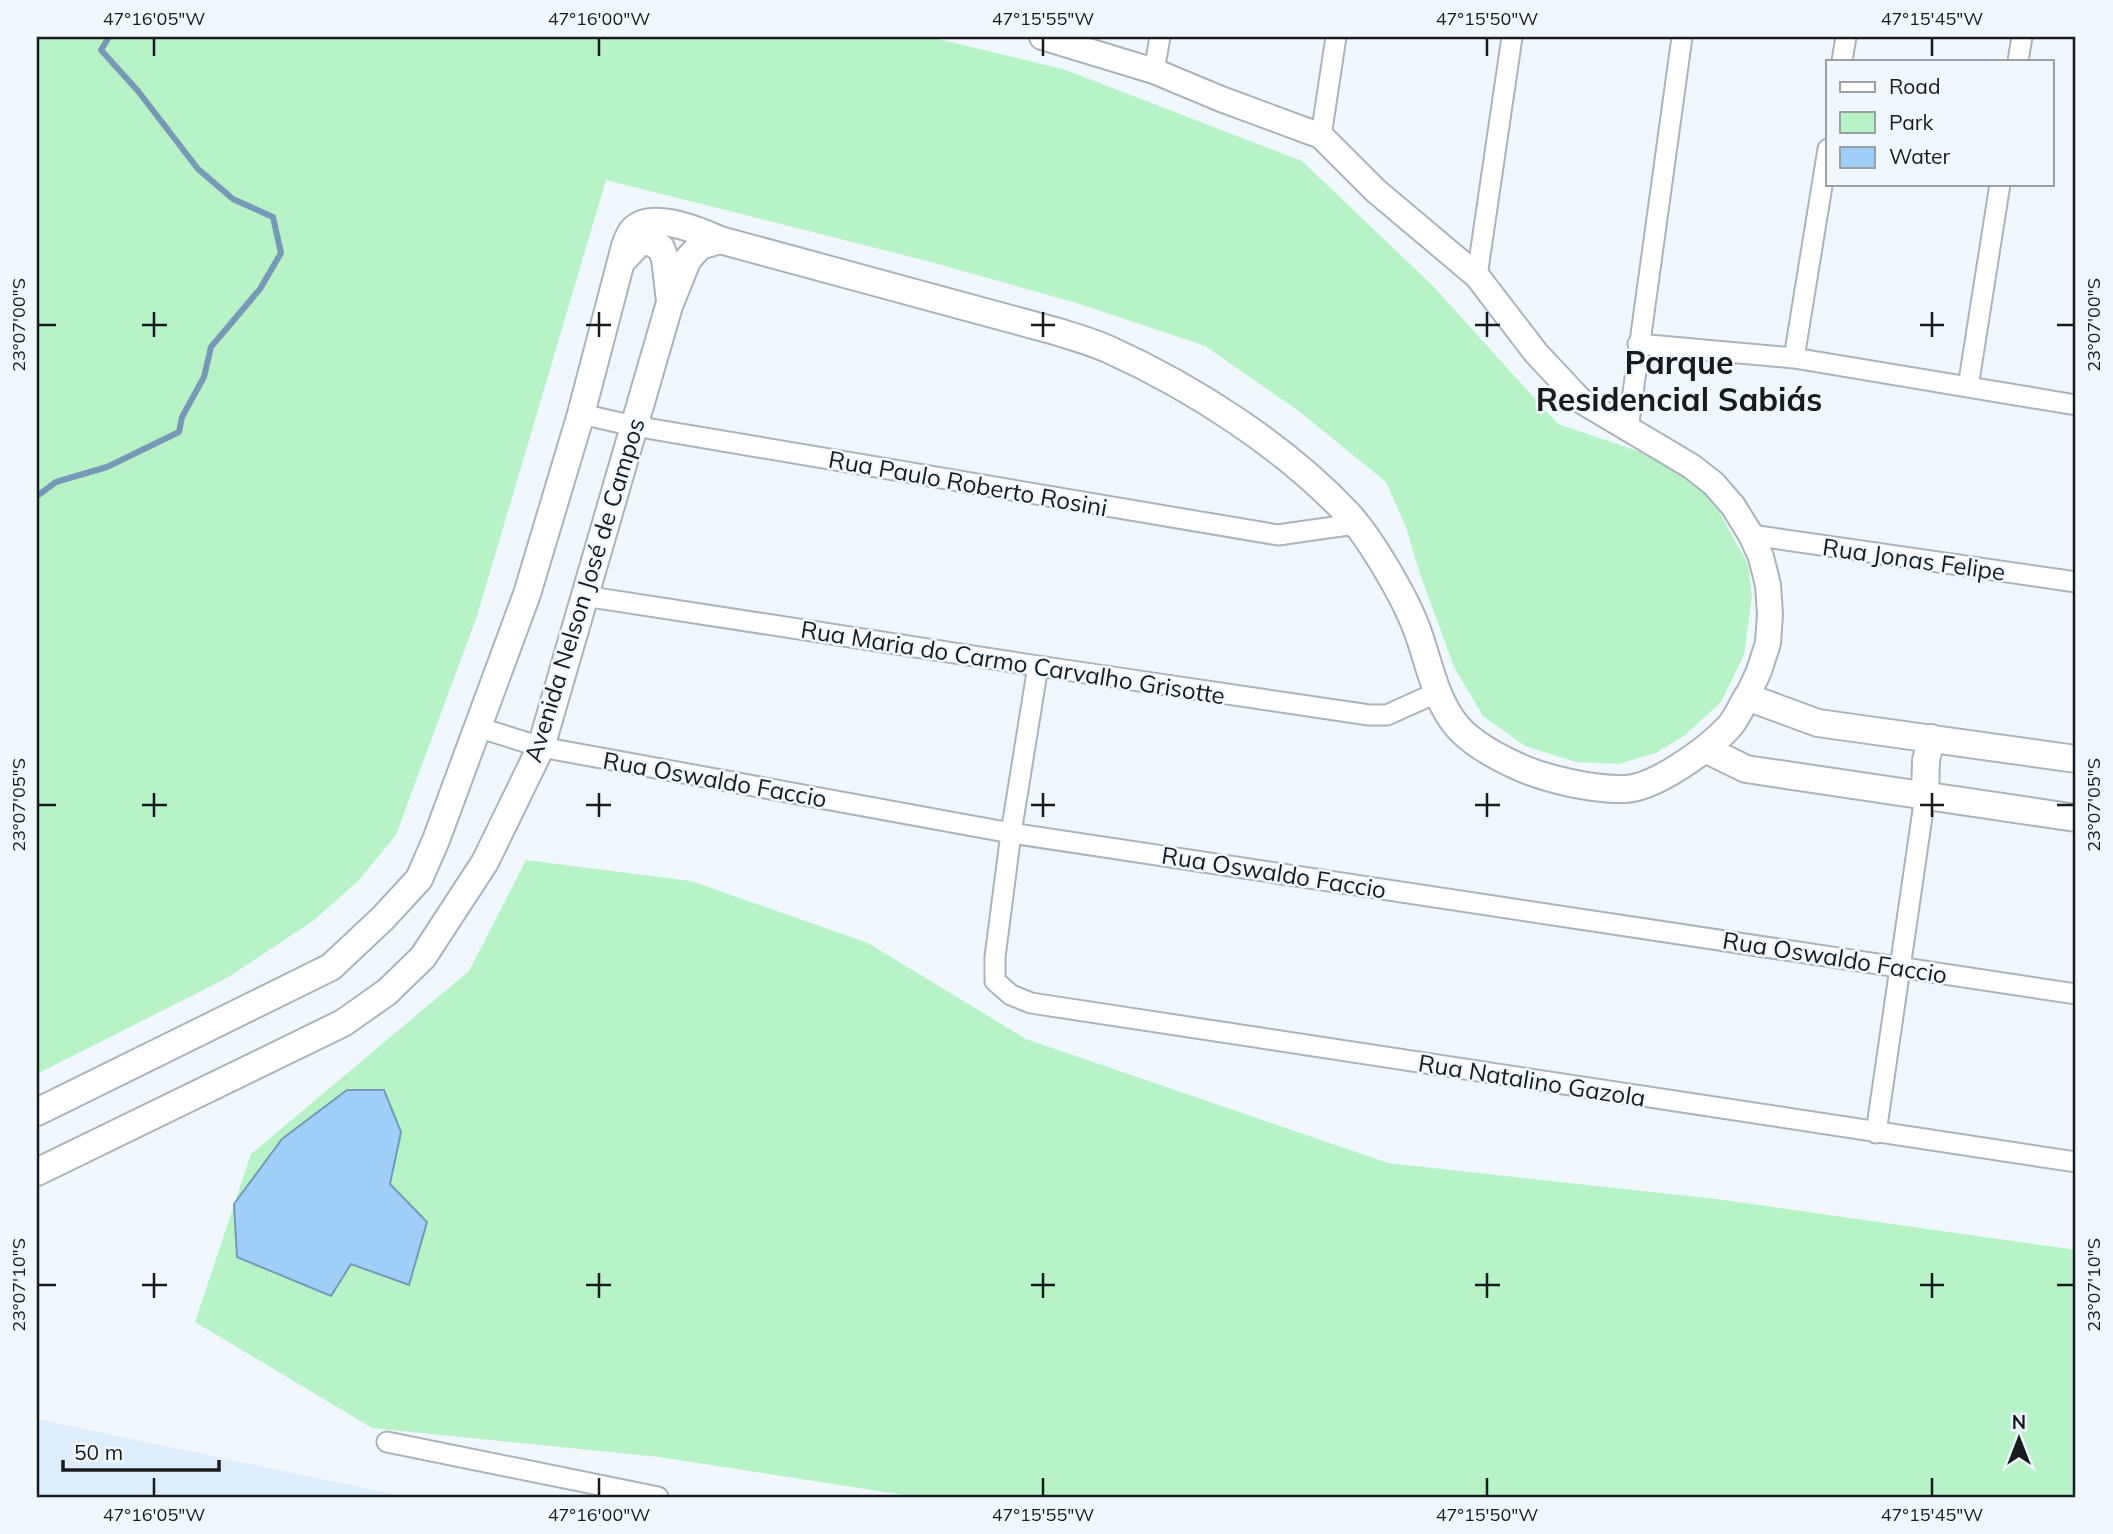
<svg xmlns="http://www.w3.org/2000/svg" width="2113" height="1534" viewBox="0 0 2113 1534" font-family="Mulish,sans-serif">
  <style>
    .built { fill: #ddedfb }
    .green { fill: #b7f3c7 }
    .water { fill: #9fcff9; stroke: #7699b7; stroke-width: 2 }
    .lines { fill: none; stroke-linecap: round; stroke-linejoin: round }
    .stream { stroke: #7699b7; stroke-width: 6 }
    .minor-casing { stroke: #abb4bc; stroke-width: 23 }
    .tertiary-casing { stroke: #abb4bc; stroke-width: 28 }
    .secondary-casing { stroke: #abb4bc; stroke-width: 30 }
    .minor { stroke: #fff; stroke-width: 19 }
    .tertiary { stroke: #fff; stroke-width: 24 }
    .secondary { stroke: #fff; stroke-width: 26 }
    .ticks { fill: none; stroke: #181b1e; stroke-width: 2.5 }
    .labels { text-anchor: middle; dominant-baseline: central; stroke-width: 5; stroke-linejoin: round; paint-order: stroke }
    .street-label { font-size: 24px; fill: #181b1e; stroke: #f0f8fe }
    .district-label { font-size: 32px; font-weight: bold; fill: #181b1e; stroke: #f0f8fe }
    .neatline { fill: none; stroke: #181b1e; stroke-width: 2.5 }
    .ticks-label { font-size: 18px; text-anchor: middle; fill: #181b1e }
  </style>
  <rect width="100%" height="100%" fill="#f0f8fe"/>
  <path class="built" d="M37,1419L407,1497H37Z"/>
  <path class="green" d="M37,37H930L1066,70L1302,161L1433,286L1558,424L1638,451L1684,475L1713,501L1748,564L1752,597L1744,655L1721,702L1685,735L1656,753L1619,764L1576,762L1525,746L1483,716L1454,667L1419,571L1406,527L1386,482L1300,412L1205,346L1076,303L931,262L606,180L477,616L396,835L358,881L313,921L227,978L37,1074Z
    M526,860L691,881L868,943L1026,1039L1388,1163L1716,1199L2076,1250V1497H917L659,1457L372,1428L195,1322L251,1154L469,971Z"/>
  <path class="water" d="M347,1090H384L401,1132L390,1184L427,1222L409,1285L351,1264L331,1296L237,1257L234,1204L282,1139Z"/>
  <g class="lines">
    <path class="stream" d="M37,496L56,482L107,467L179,432L182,417L204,377L211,347L260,289L281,253L273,217L233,199L198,169L138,91L101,50L109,37"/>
    <defs>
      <path id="minor" d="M1842,61L1846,37
        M2018,61L2022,37
        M1154,71L1160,37
        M1321,136L1336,37
        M1477,276L1512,37
        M1638,344L1794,358L2076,405
        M1794,358L1828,149
        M1968,387L2000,184
        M581,414L634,426L1278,535L1355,524
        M1628,429L1682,37
        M1751,535L2076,582
        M584,596L1038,666L1369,715H1387L1438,692
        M1038,666L1011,833L995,957V981L1011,995L1031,1003L2076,1162
        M477,727L541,747L1011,833L2076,994
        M1876,1133L1925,796
        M387,1442L658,1497"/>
      <path id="tertiary" d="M1042,37L1154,71L1221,99L1321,136L1376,191L1477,276L1536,353L1580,400L1691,466L1714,484L1733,506L1751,535L1761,557L1768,585L1770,614L1768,643L1759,671L1747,697"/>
      <path id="secondary" d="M623,260L640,242H650L661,248L665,259L670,301
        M1705,749L1746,769L2076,818
        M1925,796L1926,761L1931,738
        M37,1112L331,967L383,918L419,879L436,840L527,594L581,414L625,246C627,241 629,234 633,230C651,210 700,231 720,240L1055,331C1074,337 1093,342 1110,350C1194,388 1285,447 1348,514C1371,539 1404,596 1416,627C1428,658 1433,693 1453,721C1467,741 1495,756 1517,766C1545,779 1593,790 1625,789C1655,788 1707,750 1728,728C1736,720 1741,707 1747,697L1818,723L2076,759
        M37,1172L343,1023L387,992L423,957L485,862L541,747L669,306L688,259L700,246L720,240"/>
    </defs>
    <use href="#minor" class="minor-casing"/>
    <use href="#tertiary" class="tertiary-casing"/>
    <use href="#secondary" class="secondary-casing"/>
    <use href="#minor" class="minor"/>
    <use href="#tertiary" class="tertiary"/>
    <use href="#secondary" class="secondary"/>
  </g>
  <path class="ticks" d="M154,38V56M599,38V56M1043,38V56M1487,38V56M1932,38V56M154,312V337M599,312V337M1043,312V337M1487,312V337M1932,312V337M38,325H56M142,325H167M586,325H611M1031,325H1055M1475,325H1500M1920,325H1944M2057,325H2074M154,793V817M599,793V817M1043,793V817M1487,793V817M1932,793V817M38,805H56M142,805H167M586,805H611M1031,805H1055M1475,805H1500M1920,805H1944M2057,805H2074M154,1273V1298M599,1273V1298M1043,1273V1298M1487,1273V1298M1932,1273V1298M38,1285H56M142,1285H167M586,1285H611M1031,1285H1055M1475,1285H1500M1920,1285H1944M2057,1285H2074M154,1478V1496M599,1478V1496M1043,1478V1496M1487,1478V1496M1932,1478V1496"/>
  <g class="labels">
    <g class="street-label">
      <text transform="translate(968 483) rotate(10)">Rua Paulo Roberto Rosini</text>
      <text transform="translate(1914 559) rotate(8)">Rua Jonas Felipe</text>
      <text transform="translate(584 590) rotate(-73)">Avenida Nelson José de Campos</text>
      <text transform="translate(1013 662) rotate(9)">Rua Maria do Carmo Carvalho Grisotte</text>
      <text transform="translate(715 779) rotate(10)">Rua Oswaldo Faccio</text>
      <text transform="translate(1274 872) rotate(9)">Rua Oswaldo Faccio</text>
      <text transform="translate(1835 957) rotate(9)">Rua Oswaldo Faccio</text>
      <text transform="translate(1532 1080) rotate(9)">Rua Natalino Gazola</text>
    </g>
    <g class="district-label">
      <text x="1679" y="362">Parque<tspan x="1679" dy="37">Residencial Sabiás</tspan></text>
    </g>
  </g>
  <rect width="2113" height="1534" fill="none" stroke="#f0f8fe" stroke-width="77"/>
  <rect x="1826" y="60" width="228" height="126" fill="#f0f8fe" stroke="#9aa0a4" stroke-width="2"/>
  <rect x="1840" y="82" width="35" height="10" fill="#ffffff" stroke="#9aa0a4" stroke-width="2"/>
  <text x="1889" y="94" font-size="21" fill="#181b1e">Road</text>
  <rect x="1840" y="112" width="35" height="21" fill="#b7f3c7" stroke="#9aa0a4" stroke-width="2"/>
  <text x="1889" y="130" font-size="21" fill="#181b1e">Park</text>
  <rect x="1840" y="147" width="35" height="21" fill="#9fcff9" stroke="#9aa0a4" stroke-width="2"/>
  <text x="1889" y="164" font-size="21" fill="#181b1e">Water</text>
  <g transform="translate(2019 1439)" stroke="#f0f8fe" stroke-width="5" paint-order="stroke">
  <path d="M0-5L12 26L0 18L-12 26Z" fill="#181b1e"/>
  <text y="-10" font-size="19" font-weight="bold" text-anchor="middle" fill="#181b1e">N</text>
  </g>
  <path d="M63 1460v10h156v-10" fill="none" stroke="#181b1e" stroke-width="3.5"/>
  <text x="74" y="1460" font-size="21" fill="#181b1e" stroke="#f0f8fe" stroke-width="5" paint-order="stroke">50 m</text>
  <rect x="38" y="38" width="2036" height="1458" class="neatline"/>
  <g class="ticks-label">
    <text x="154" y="25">47°16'05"W</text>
    <text x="599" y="25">47°16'00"W</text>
    <text x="1043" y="25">47°15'55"W</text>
    <text x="1487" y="25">47°15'50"W</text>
    <text x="1932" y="25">47°15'45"W</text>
    <text transform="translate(19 325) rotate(-90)" y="6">23°07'00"S</text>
    <text transform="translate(2094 325) rotate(-90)" y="6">23°07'00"S</text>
    <text transform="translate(19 805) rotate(-90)" y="6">23°07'05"S</text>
    <text transform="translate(2094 805) rotate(-90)" y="6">23°07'05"S</text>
    <text transform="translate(19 1285) rotate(-90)" y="6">23°07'10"S</text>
    <text transform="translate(2094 1285) rotate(-90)" y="6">23°07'10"S</text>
    <text x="154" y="1521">47°16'05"W</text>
    <text x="599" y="1521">47°16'00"W</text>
    <text x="1043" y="1521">47°15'55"W</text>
    <text x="1487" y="1521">47°15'50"W</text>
    <text x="1932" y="1521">47°15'45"W</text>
  </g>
</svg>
